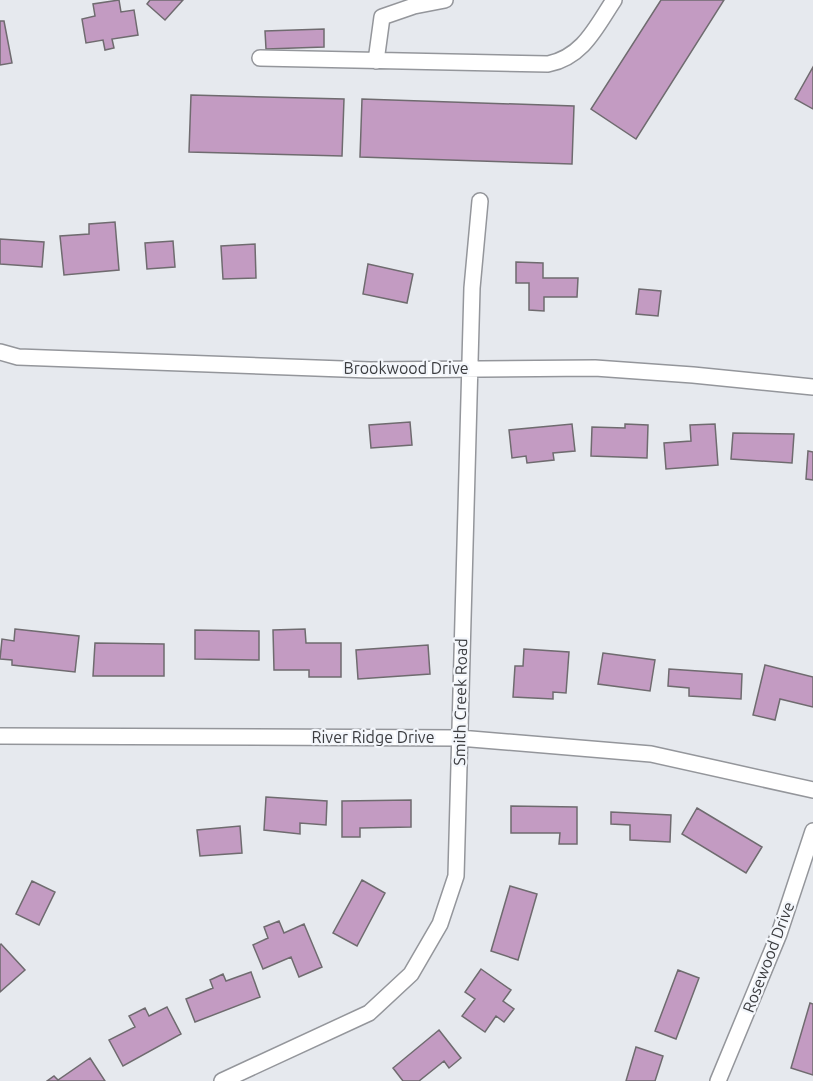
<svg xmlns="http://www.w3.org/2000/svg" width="813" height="1081" viewBox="0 0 813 1081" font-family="Ubuntu,sans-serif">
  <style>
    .building { fill: #c39bc2; stroke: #6f6b6f; stroke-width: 1.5 }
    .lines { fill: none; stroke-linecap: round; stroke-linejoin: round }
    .street-casing { stroke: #94969b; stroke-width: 18 }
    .street { stroke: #fff; stroke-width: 15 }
    .labels { text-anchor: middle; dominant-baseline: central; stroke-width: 4.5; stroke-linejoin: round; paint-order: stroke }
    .street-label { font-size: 16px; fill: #3b3c3f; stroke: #f3f6fb }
  </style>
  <rect width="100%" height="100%" fill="#e6e9ee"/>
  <path class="building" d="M119,0L121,12L134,10L138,35L112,39L114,48L105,50L103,40L86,43L82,19L95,16L93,4Z
    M150,0H183L165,20L147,4Z
    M661,0H724L636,139L591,109Z
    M0,21H4L12,63L0,65Z
    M324,29V47L266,49L265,31Z
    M813,67V109L795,99Z
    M191,95L344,99L342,156L189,152Z
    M362,99L574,106L572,164L360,157Z
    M115,222L119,270L64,275L60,236L89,234V224Z
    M0,239L44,242L42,267L0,264Z
    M173,241L175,267L147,269L145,243Z
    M255,244L256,278L223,279L221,246Z
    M516,262L543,263V278H578L577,297H544V311L529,310V283H516Z
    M368,264L413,274L407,303L363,294Z
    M639,289L661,291L658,316L636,314Z
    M410,422L412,445L371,448L369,425Z
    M572,424L575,451L553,453L554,460L527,463L526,456L512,458L509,430Z
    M625,424L648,425L647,458L591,456L592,427L625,428Z
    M715,424L718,465L666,469L664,443L691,441L690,425Z
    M733,433L794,434L792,463L731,459Z
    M808,451L813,452V480L806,479Z
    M15,629L79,636L75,672L12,665V660L0,659L2,639L14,641Z
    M305,629L306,643H341V677H309V670H274L273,630Z
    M195,630L259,631V660L195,659Z
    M95,643L164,644V676H93Z
    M428,645L430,674L358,679L356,650Z
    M524,649L569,652L566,693L553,692V699L513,697L515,666H523Z
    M603,653L655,660L650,691L598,684Z
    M765,665L813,677V707L780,699L775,720L753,715Z
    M669,669L742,674L741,699L689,696V688L668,686Z
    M266,797L327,801L326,825L300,823V834L264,830Z
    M411,800V827L360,828V837H342V801Z
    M511,806L577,807V844H559L560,833H511Z
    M697,808L762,847L746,873L682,834Z
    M611,812L671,815L670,842L630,840V825L611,824Z
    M240,826L242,853L200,856L197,830Z
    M362,880L385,893L357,946L333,933Z
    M32,881L55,892L39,925L16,914Z
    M510,886L537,894L518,960L491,951Z
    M279,921L284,933L304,924L322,967L299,977L291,957L263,969L253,945L268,938L264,927Z
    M1,944L25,970L0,992V945Z
    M481,969L511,990L503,1001L514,1009L504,1022L496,1016L485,1032L462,1016L475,999L465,992Z
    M678,970L699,978L676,1039L655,1031Z
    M251,972L260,997L195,1022L186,999L213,988L210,980L223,974L226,981Z
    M810,1003L813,1004V1075L791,1068Z
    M167,1007L181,1034L123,1066L109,1040L135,1027L129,1016L145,1008L149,1016Z
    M439,1030L461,1058L449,1068L444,1061L419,1081H403L393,1068Z
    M636,1047L663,1056L655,1081H626Z
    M90,1058L105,1081H47L54,1076L58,1080Z"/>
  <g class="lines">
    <defs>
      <path id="street" d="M260,58L548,64C583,57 596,27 614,0
        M376,61L382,17L414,6L445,0
        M0,352L18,357L370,370L595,368L693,375L813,387
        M0,736L459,738L651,754L813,790
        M222,1081L369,1013L411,974L440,924L456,876L472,288L480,201
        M718,1081L779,934L813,831"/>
    </defs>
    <use href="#street" class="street-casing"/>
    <use href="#street" class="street"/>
  </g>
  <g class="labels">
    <g class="street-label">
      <text x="406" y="368">Brookwood Drive</text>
      <text transform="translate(460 702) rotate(-89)">Smith Creek Road</text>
      <text x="373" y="737">River Ridge Drive</text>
      <text transform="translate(768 957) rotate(-69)">Rosewood Drive</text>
    </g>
  </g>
</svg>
